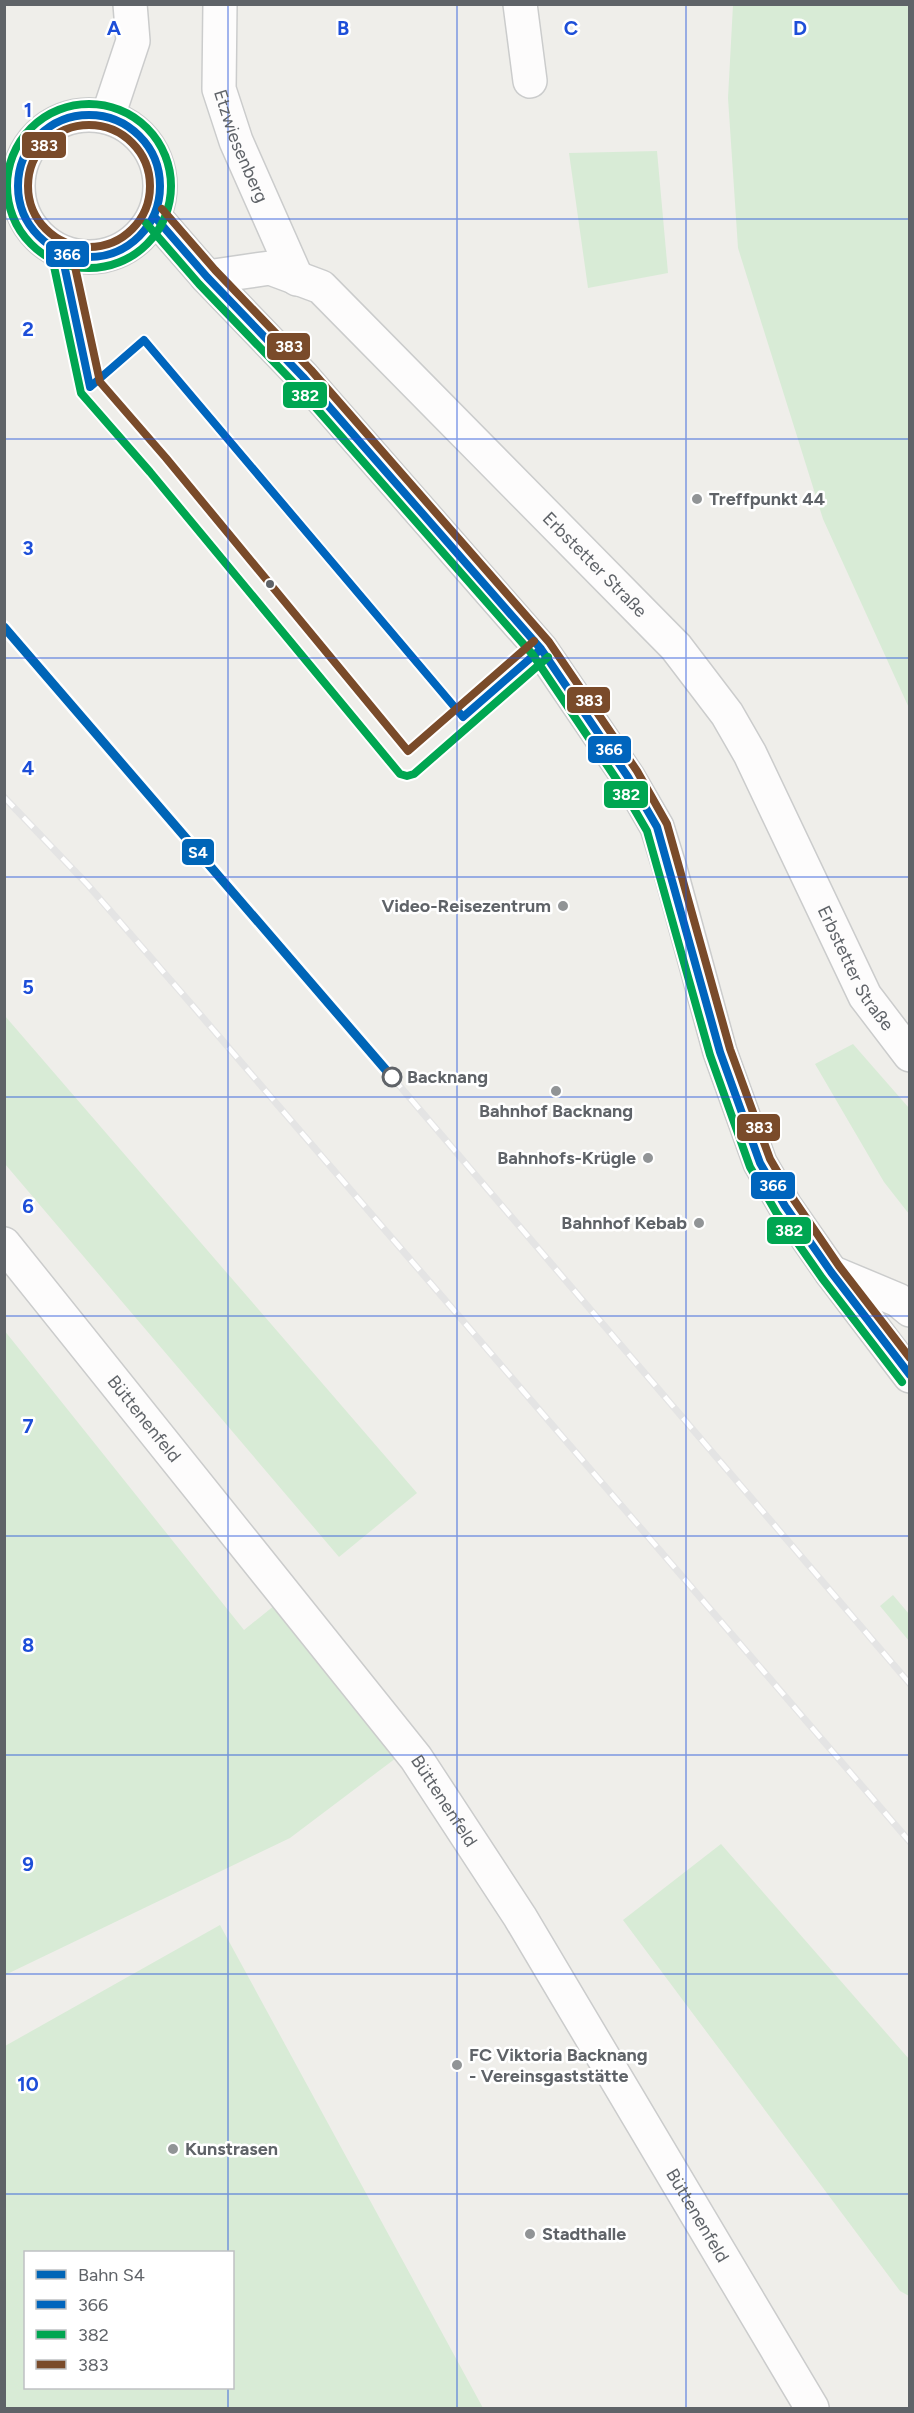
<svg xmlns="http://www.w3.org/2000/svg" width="914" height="2413" viewBox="0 0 914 2413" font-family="Figtree,sans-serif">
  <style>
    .green { fill: #d8ebd6; fill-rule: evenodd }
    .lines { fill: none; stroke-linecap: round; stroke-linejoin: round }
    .minor-casing { stroke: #cbcccc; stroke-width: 36 }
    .tertiary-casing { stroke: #cbcccc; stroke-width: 36 }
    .minor { stroke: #fdfcfc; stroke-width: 33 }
    .tertiary { stroke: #fdfcfc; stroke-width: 33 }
    .rail-casing { stroke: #e4e4e4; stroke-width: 7 }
    .rail { stroke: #fff; stroke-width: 4.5; stroke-dasharray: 14; stroke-linecap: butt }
    .bus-1-casing { stroke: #fff; stroke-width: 12 }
    .bus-2-casing { stroke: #fff; stroke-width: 12 }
    .bus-3-casing { stroke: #fff; stroke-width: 12 }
    .bus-1 { stroke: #0065bd; stroke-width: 8 }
    .bus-2 { stroke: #00a651; stroke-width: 8 }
    .bus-3 { stroke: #7a4b2a; stroke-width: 8 }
    .rail-1-casing { stroke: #fff; stroke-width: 14 }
    .rail-1 { stroke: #0065b7; stroke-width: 9 }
    .grid { fill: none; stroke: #1d4ed8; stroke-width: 1.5; stroke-opacity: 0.55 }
    .poi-dot { fill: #919496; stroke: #fff; stroke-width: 2 }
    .bus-dot { fill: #5f6368; stroke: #fff; stroke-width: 2 }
    .stop-dot { fill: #fff; stroke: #5f6368; stroke-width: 3 }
    .labels { text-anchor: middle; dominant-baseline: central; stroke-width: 5; stroke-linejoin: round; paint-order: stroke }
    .street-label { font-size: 18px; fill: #5f6368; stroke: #fff }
    .poi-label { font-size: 18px; font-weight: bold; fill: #5f6368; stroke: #fff; text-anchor: start }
    .stop-label { font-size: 18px; font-weight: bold; fill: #5f6368; stroke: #fff; text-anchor: start }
    .grid-label { font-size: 20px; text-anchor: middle; font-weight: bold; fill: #1d4ed8; stroke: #fff; stroke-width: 5; stroke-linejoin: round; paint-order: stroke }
    .line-badge { stroke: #fff; stroke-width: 2 }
    .badge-label { font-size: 16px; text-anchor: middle; font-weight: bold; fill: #fff }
  </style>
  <rect width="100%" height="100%" fill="#efeeea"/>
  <path class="green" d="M733,5H909V708L823,519L738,248L728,98Z
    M657,151L668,273L588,288L569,153Z
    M5,1016L417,1493L339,1557L5,1164Z
    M853,1044L909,1108V1214L884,1182L815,1064Z
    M4,1330L244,1630L280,1601L400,1755L290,1838L5,1975Z
    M893,1595L909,1614V1641L880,1606Z
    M721,1844L909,2059V2296L900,2291L623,1920Z
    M220,1925L483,2408H6L5,2406V2046ZM232,2252V2388H26V2252Z"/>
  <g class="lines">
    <defs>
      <g id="minor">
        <path id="s1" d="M220,4L219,89L236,141L297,279"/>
        <path d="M520,4L530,81"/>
        <path id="s2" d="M207,277L270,268L321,287L676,647L727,714L750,754L865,996L910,1055"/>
        <path id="s3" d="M4,1244L416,1758L520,1917L812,2408"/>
        <path d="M831,1272L898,1300L910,1310"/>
      </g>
      <path id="tertiary" d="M18 186a71 71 0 1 1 142 0a71 71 0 1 1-142 0Z
        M108,116L133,41L130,4
        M154,216L207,277L303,377L541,649L628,777L657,827L670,869L720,1052L760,1163L785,1206L831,1272L910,1376"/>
    </defs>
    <use href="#minor" class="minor-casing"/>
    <use href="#tertiary" class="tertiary-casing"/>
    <use href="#minor" class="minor"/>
    <use href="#tertiary" class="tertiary"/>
    <defs>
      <path id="rail" d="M4,797L87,884L186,998L910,1842
        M392,1077L910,1684"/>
    </defs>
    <use href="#rail" class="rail-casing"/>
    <use href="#rail" class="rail"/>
    <defs>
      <path id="bus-1" d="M18 186a71 71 0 1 1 142 0a71 71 0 1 1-142 0Z
        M154,216L207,277L303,377L541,649L628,777L657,827L720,1052L760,1163L785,1206L831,1272L910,1375
        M62,255L90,387L144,340L463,717L541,649"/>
      <path id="bus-2" d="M7 186a82 82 0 1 1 164 0a82 82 0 1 1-164 0Z
        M146,223L199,284L295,384L533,655L619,783L647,831L710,1055L750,1167L776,1212L822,1278L902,1382
        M52,257L81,393L150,472L400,774L407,776L414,774L548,657"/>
      <path id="bus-3" d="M28 186a61 61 0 1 1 122 0a61 61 0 1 1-122 0Z
        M162,209L215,270L311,370L549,642L637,771L667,824L730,1049L770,1159L794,1200L839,1266L910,1358
        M72,253L100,382L166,458L408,751L534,641"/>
    </defs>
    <use href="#bus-1" class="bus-1-casing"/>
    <use href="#bus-2" class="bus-2-casing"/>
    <use href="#bus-3" class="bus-3-casing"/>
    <use href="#bus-1" class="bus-1"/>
    <use href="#bus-2" class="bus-2"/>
    <use href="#bus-3" class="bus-3"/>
    <defs>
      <path id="rail-1" d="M4,627L392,1077"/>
    </defs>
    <use href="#rail-1" class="rail-1-casing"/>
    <use href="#rail-1" class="rail-1"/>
  </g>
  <path class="grid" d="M228,4V2252M457,4V2408M686,4V2408M4,219H910M4,439H910M4,658H910M4,877H910M4,1097H910M4,1316H910M4,1536H910M4,1755H910M4,1974H910M4,2194H910M228,2388V2408"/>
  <g class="poi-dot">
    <circle cx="697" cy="499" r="6"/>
    <circle cx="563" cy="906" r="6"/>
    <circle cx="556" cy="1091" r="6"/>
    <circle cx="648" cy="1158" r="6"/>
    <circle cx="699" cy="1223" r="6"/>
    <circle cx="457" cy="2065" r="6"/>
    <circle cx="173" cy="2149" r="6"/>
    <circle cx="530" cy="2234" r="6"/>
  </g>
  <circle class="bus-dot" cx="270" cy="584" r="5"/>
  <circle class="stop-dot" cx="392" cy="1077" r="9"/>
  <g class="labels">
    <g class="street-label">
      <text stroke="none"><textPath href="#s1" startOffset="146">Etzwiesenberg</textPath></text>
      <text stroke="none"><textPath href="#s2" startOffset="508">Erbstetter Straße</textPath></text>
      <text stroke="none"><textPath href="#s2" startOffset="993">Erbstetter Straße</textPath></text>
      <text stroke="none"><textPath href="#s3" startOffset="224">Büttenenfeld</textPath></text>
      <text stroke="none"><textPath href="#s3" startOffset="710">Büttenenfeld</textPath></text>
      <text stroke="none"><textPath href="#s3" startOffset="1196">Büttenenfeld</textPath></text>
    </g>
    <g class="poi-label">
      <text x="709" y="499">Treffpunkt 44</text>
      <text x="551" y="906" text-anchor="end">Video-Reisezentrum</text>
      <text x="556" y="1111" text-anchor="middle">Bahnhof Backnang</text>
      <text x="636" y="1158" text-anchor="end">Bahnhofs-Krügle</text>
      <text x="687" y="1223" text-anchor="end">Bahnhof Kebab</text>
      <text x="469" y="2055">FC Viktoria Backnang<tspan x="469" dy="21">- Vereinsgaststätte</tspan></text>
      <text x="185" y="2149">Kunstrasen</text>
      <text x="542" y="2234">Stadthalle</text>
    </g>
    <g class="stop-label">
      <text x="407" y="1077">Backnang</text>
    </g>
  </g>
  <g class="grid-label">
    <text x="114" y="35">A</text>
    <text x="343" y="35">B</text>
    <text x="571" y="35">C</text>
    <text x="800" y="35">D</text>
    <text x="28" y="117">1</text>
    <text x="28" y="336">2</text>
    <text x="28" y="555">3</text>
    <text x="28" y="775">4</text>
    <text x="28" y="994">5</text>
    <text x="28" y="1213">6</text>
    <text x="28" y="1433">7</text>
    <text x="28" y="1652">8</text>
    <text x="28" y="1871">9</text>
    <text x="28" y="2091">10</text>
  </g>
  <g class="line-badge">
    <rect x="21" y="131" width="46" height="28" rx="6" fill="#7a4b2a"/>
    <rect x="45" y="240" width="45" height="28" rx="6" fill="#0065bd"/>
    <rect x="266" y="332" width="45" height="29" rx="6" fill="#7a4b2a"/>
    <rect x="282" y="381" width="46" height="28" rx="6" fill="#00a651"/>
    <rect x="566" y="686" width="45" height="28" rx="6" fill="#7a4b2a"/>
    <rect x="587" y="735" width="45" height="29" rx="6" fill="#0065bd"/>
    <rect x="603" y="780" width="46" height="29" rx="6" fill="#00a651"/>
    <rect x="181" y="838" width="34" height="28" rx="6" fill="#0065b7"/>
    <rect x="736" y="1113" width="45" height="29" rx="6" fill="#7a4b2a"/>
    <rect x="750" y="1171" width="46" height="29" rx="6" fill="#0065bd"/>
    <rect x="766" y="1216" width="46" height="29" rx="6" fill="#00a651"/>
  </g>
  <g class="badge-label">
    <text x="44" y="151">383</text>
    <text x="67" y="260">366</text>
    <text x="289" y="352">383</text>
    <text x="305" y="401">382</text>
    <text x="589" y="706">383</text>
    <text x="609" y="755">366</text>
    <text x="626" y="800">382</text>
    <text x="198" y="858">S4</text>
    <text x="759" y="1133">383</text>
    <text x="773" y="1191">366</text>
    <text x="789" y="1236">382</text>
  </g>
  <rect width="914" height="2413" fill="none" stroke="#5f6368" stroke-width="12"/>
  <rect x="24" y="2251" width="210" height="138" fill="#ffffff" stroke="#bfc1c3" stroke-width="1.5"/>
  <rect x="36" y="2270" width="30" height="9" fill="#0065b7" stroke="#bfc1c3" stroke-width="1.5"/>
  <text x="78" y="2281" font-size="18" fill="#5f6368">Bahn S4</text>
  <rect x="36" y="2300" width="30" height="9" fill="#0065bd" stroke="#bfc1c3" stroke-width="1.5"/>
  <text x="78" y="2311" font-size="18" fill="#5f6368">366</text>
  <rect x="36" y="2330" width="30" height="9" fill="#00a651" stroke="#bfc1c3" stroke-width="1.5"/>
  <text x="78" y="2341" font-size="18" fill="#5f6368">382</text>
  <rect x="36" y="2360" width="30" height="9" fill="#7a4b2a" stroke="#bfc1c3" stroke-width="1.5"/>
  <text x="78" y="2371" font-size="18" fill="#5f6368">383</text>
</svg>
